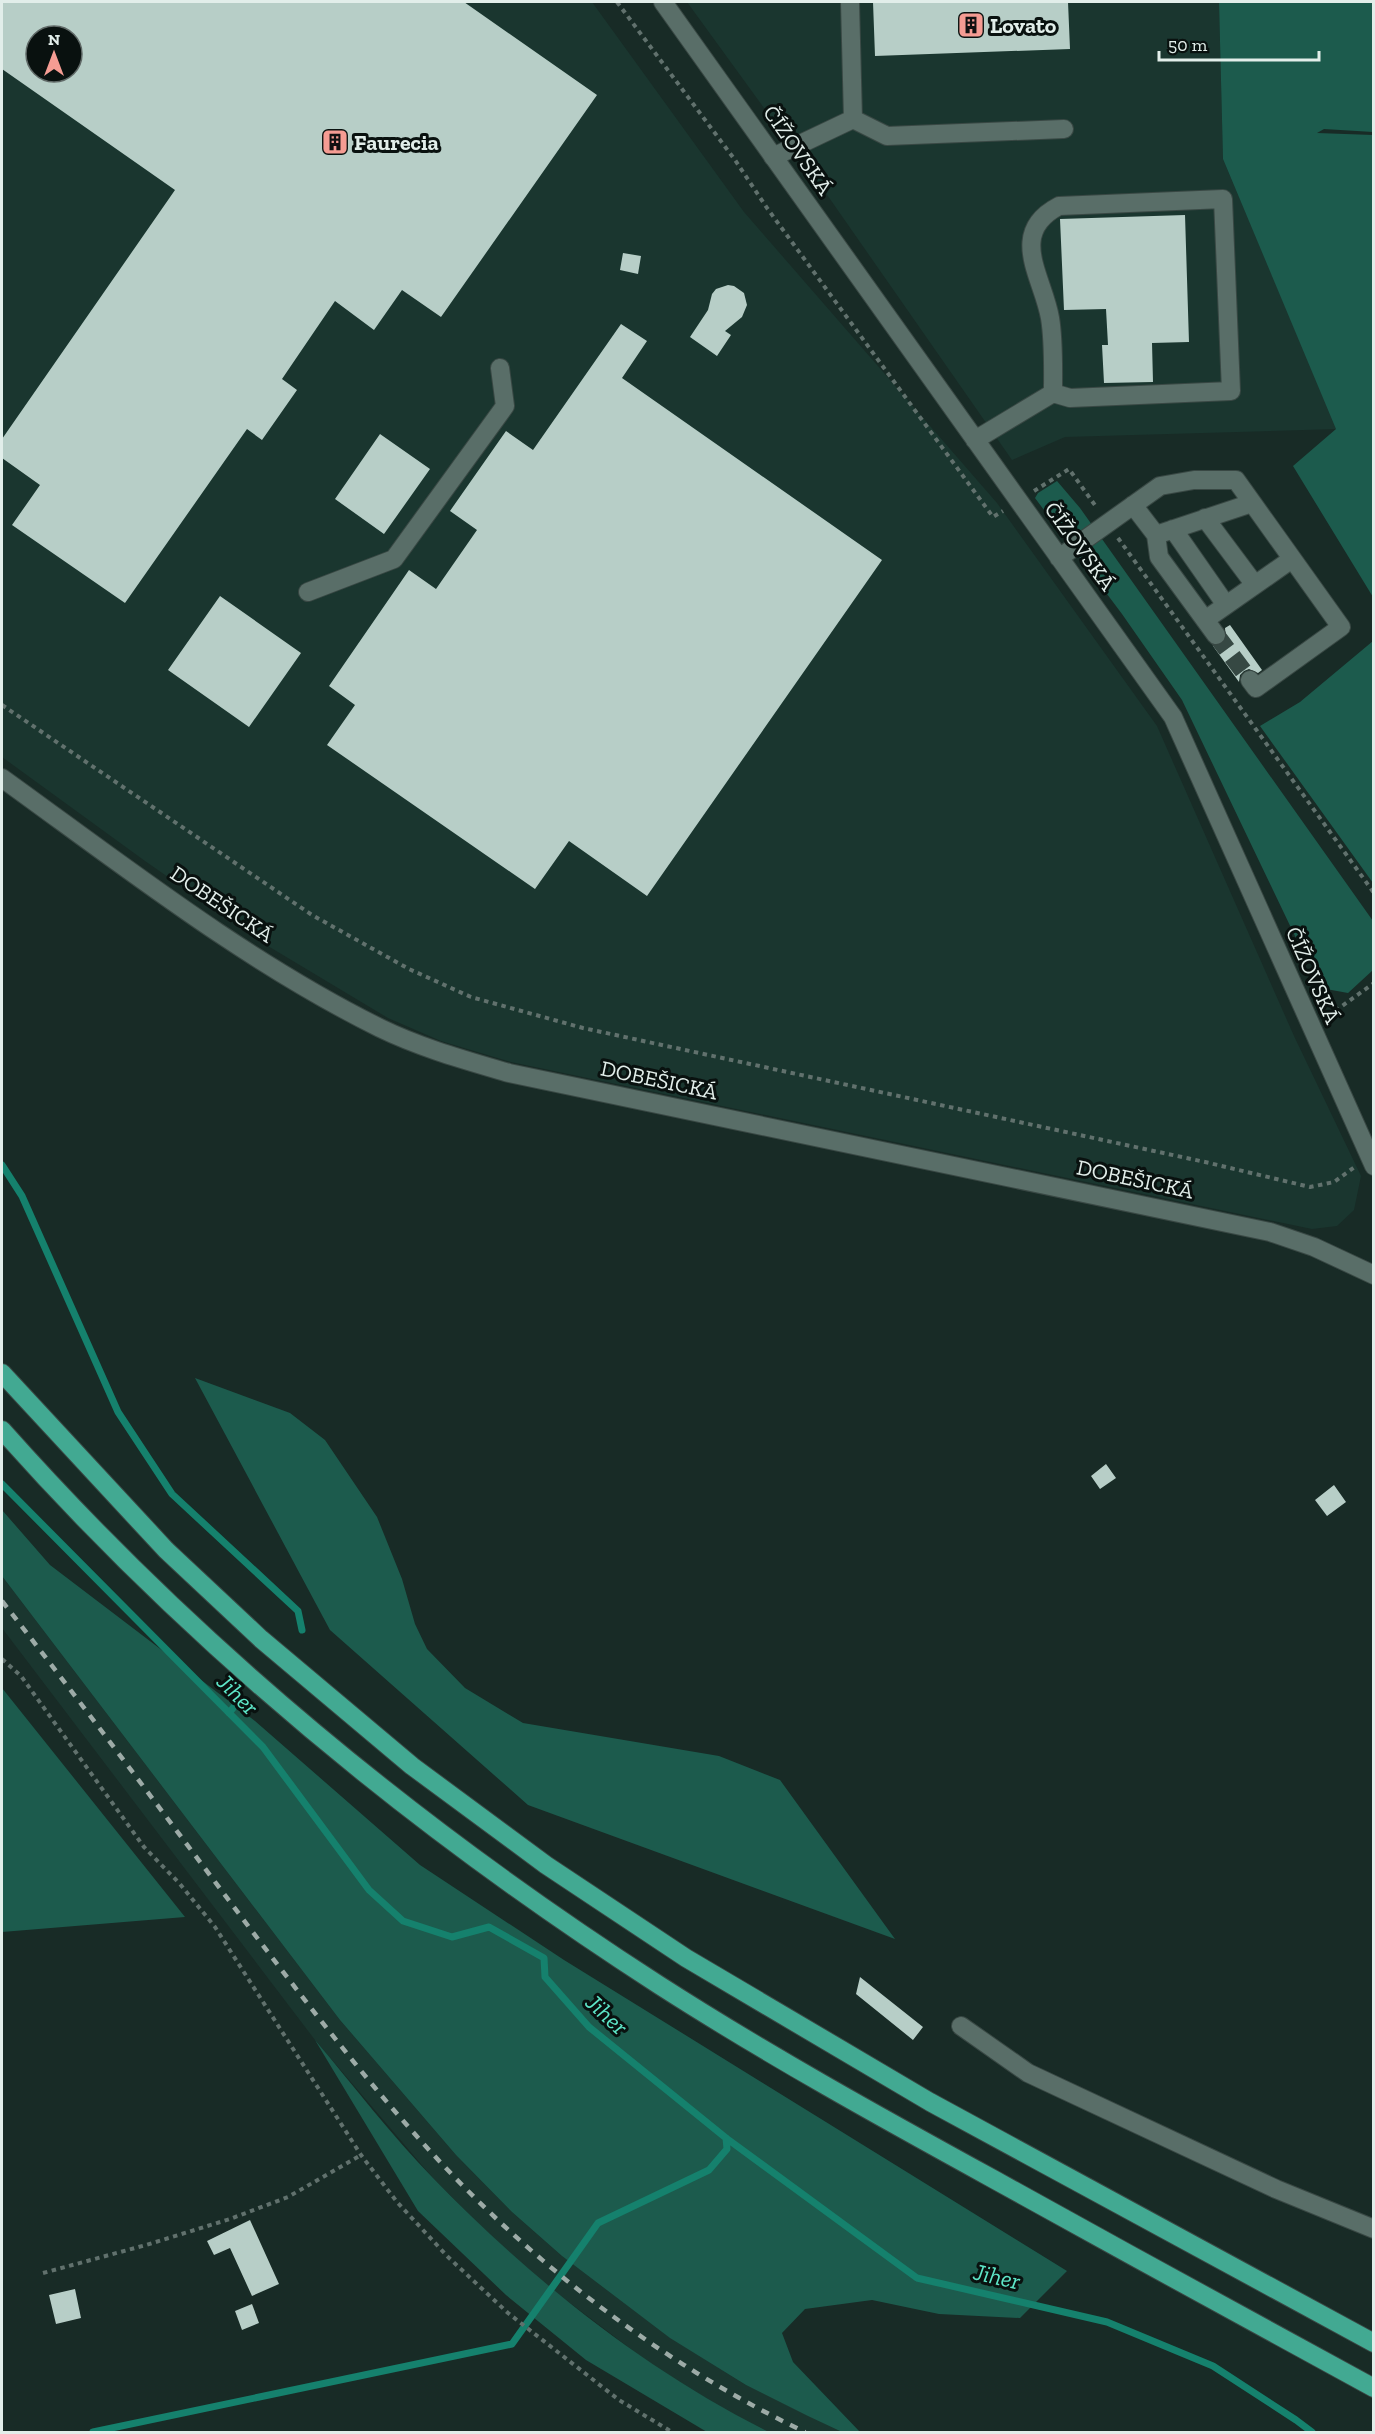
<svg xmlns="http://www.w3.org/2000/svg" width="1375" height="2434" viewBox="0 0 1375 2434" font-family="'Zilla Slab',serif">
  <style>
    .built { fill: #1a362f; fill-rule: evenodd }
    .green { fill: #1c5b4d }
    .lines { fill: none; stroke-linecap: round; stroke-linejoin: round }
    .stream { stroke: #15816d; stroke-width: 7 }
    .building { fill: #b7cec7; fill-rule: evenodd }
    .minor-tunnel { stroke: #364843; stroke-width: 18; stroke-dasharray: 18 9; stroke-linecap: butt }
    .minor-casing { stroke: #394844; stroke-width: 20 }
    .highway-casing { stroke: #394844; stroke-width: 20 }
    .path { stroke: #61716d; stroke-width: 4; stroke-dasharray: 4.5 4.5; stroke-linecap: butt }
    .minor { stroke: #596e68; stroke-width: 18 }
    .highway { stroke: #42a992; stroke-width: 18 }
    .rail { stroke: #9daba7; stroke-width: 4.5; stroke-dasharray: 8 8; stroke-linecap: butt }
    .labels { text-anchor: middle; dominant-baseline: central; stroke-width: 6; stroke-linejoin: round; paint-order: stroke }
    .poi-label { font-size: 22px; font-weight: bold; fill: #e2eeea; stroke: #09110f; text-anchor: start }
    .street-label { font-size: 22px; fill: #e2eeea; stroke: #09110f }
    .water-label { font-size: 24px; font-style: italic; fill: #5ee6c8; stroke: #09110f }
  </style>
  <rect width="100%" height="100%" fill="#182b26"/>
  <path class="built" d="M2,2H592L744,212L997,503L1157,726L1294,1036L1361,1176L1354,1210L1337,1226L1312,1229L511,1062L441,1041L388,1018L263,943L145,861L2,757ZM36,36H72V72H36Z
    M687,2H1219L1223,159L1337,429L1065,437L1012,460L823,189Z
    M2,1576L340,2020L456,2155L512,2212L562,2256L671,2338L746,2385L842,2432H769L730,2413L652,2365L541,2281L490,2235L432,2177L315,2040L2,1628Z"/>
  <path class="green" d="M1219,2H1373V132L1324,129L1317,133L1373,135V597L1293,466L1336,429L1223,159Z
    M1057,481L1080,508L1373,921V970L1348,993L1326,989L1308,953L1300,946L1294,934L1182,700L1122,614L1035,498L1038,493Z
    M1373,641V883L1260,726L1300,702Z
    M195,1378L290,1413L325,1440L377,1517L402,1579L415,1624L427,1649L465,1688L523,1723L719,1756L780,1780L895,1939L528,1805L330,1630Z
    M2,1510L50,1565L255,1721L420,1865L564,1960L1067,2271L1020,2318L939,2314L872,2300L805,2309L782,2333L793,2362L860,2432H842L808,2416L746,2385L670,2338L562,2256L512,2212L456,2155L340,2020L2,1576Z
    M2,1688L185,1917L2,1932Z
    M315,2040C354,2086 391,2135 433,2178C531,2279 643,2369 769,2432H707L586,2360L506,2295L418,2211Z"/>
  <g class="lines">
    <path class="stream" d="M2,1165L22,1196L118,1412L172,1494L298,1611L302,1630
      M2,1484L263,1747L369,1890L403,1921L452,1937L489,1927L544,1958L545,1977L589,2027L726,2138L917,2278L1107,2322L1213,2366L1296,2420L1312,2432
      M229,1713L237,1703
      M93,2432L512,2344L598,2223L709,2170L727,2149L726,2138"/>
  </g>
  <path class="building" d="M2,2H464L597,95L441,317L402,290L374,330L335,301L282,379L297,390L262,440L247,429L125,603L12,525L40,485L2,458V439L175,190L2,69ZM36,36H72V72H36Z
    M873,2H1068L1070,49L875,56Z
    M1185,215L1189,342L1152,343L1153,382L1104,383L1102,345H1108L1106,309L1064,310L1060,219Z
    M623,253L641,256L638,274L620,270Z
    M728,285L734,286L744,293L747,305L742,317L725,331L731,335L717,356L690,337L708,310L712,294L716,289Z
    M621,324L647,341L622,378L882,560L647,896L569,841L535,889L327,745L355,705L329,686L409,570L436,589L477,530L450,511L506,431L533,450Z
    M380,434L430,469L384,534L335,499Z
    M220,596L301,653L249,727L168,670Z
    M1230,625L1262,670L1258,673L1249,669L1244,671L1240,675L1239,682L1213,646L1222,644L1226,640L1225,628Z
    M1106,1464L1116,1478L1100,1489L1091,1476Z
    M1334,1485L1346,1502L1327,1516L1315,1500Z
    M860,1977L923,2027L913,2040L856,1994Z
    M250,2220L279,2284L252,2296L230,2248L214,2255L207,2241Z
    M75,2289L81,2318L56,2324L49,2295Z
    M252,2304L259,2323L242,2330L235,2311Z"/>
  <g class="lines">
    <path class="minor-tunnel" d="M1216,635L1250,680"/>
    <defs>
      <path id="minor" d="M663,2L1173,717L1374,1166
        M853,119L887,136L1064,129
        M773,157L853,119L850,2
        M975,440L1053,393L1070,398L1231,391L1223,199L1059,206C1007,233 1043,277 1050,318C1054,342 1053,368 1053,393
        M1133,505L1156,535L1159,557L1216,635
        M1205,518L1255,585
        M1173,529L1226,605
        M1156,535L1252,503
        M1059,558L1160,486L1194,480H1236L1341,627L1256,688L1250,680
        M308,592L394,559L505,406L500,368
        M1205,620L1292,559
        M2,778C124,866 245,961 380,1028C421,1048 465,1060 509,1073L1270,1232L1314,1247L1374,1275
        M961,2026L1028,2073L1276,2189L1374,2229"/>
      <path id="highway" d="M2,1373L166,1550L261,1639L412,1766L546,1865L686,1958L930,2102L1374,2343
        M2,1430C193,1645 417,1829 659,1985C768,2055 882,2118 995,2180C1121,2250 1247,2319 1374,2388"/>
    </defs>
    <use href="#minor" class="minor-casing"/>
    <use href="#highway" class="highway-casing"/>
    <path class="path" d="M617,2L735,160L767,208L993,517L1003,511
      M1034,491L1069,469L1097,508
      M1118,538L1374,893
      M2,705L312,915L409,969L471,997L583,1028L1205,1162L1310,1187L1334,1182L1356,1166
      M1328,1016L1374,983
      M2,1659L21,1676L144,1847L180,1884L215,1927L361,2155L397,2202L448,2257L508,2313L619,2400L672,2432
      M43,2273L146,2245L230,2219L288,2197L361,2155"/>
    <use href="#minor" class="minor"/>
    <use href="#highway" class="highway"/>
    <path class="rail" d="M2,1601C90,1714 175,1829 261,1943C336,2041 411,2139 502,2224C592,2308 694,2379 805,2432"/>
  </g>
  <defs>
    <symbol id="building-square" viewBox="-11 -11 22 22"><rect x="-9" y="-9" width="18" height="18" rx="4" fill="#f59c93" stroke="#09110f"/><path d="M-4-6H4V6H1V3H-1V6H-4ZM-2.5-4.3h1.7v1.8h-1.7ZM.8-4.3h1.7v1.8H.8ZM-2.5-1h1.7V.8h-1.7ZM.8-1h1.7V.8H.8Z" fill="#111"/></symbol>
  </defs>
  <g fill-rule="evenodd">
    <use href="#building-square" x="956" y="10" width="30" height="30"/>
    <use href="#building-square" x="320" y="127" width="30" height="30"/>
  </g>
  <g class="labels">
    <g class="poi-label">
      <text x="990" y="25">Lovato</text>
      <text x="354" y="142">Faurecia</text>
    </g>
    <g class="street-label">
      <text transform="translate(798 150) rotate(55)">ČÍŽOVSKÁ</text>
      <text transform="translate(1080 546) rotate(54)">ČÍŽOVSKÁ</text>
      <text transform="translate(222 904) rotate(34)">DOBEŠICKÁ</text>
      <text transform="translate(1313 975) rotate(66)">ČÍŽOVSKÁ</text>
      <text transform="translate(659 1080) rotate(12)">DOBEŠICKÁ</text>
      <text transform="translate(1135 1179) rotate(12)">DOBEŠICKÁ</text>
    </g>
    <g class="water-label">
      <text transform="translate(238 1694) rotate(45)">Jiher</text>
      <text transform="translate(607 2014) rotate(43)">Jiher</text>
      <text transform="translate(997 2276) rotate(13)">Jiher</text>
    </g>
  </g>
  <rect width="1375" height="2434" fill="none" stroke="#e2eeea" stroke-width="6"/>
  <g transform="translate(54 54)"><circle r="28" fill="#09110f" stroke="#606967" stroke-width="1.5"/>
  <path d="M0-4.5L10 22L0 15L-10 22Z" fill="#f59c93"/>
  <text y="-9" font-size="16" font-weight="bold" text-anchor="middle" fill="#e2eeea">N</text>
  </g>
  <path d="M1159 51v9h160v-9" fill="none" stroke="#e2eeea" stroke-width="3"/>
  <text x="1168" y="51" font-size="18" fill="#e2eeea" stroke="#09110f" stroke-width="4.5" paint-order="stroke">50 m</text>
</svg>
